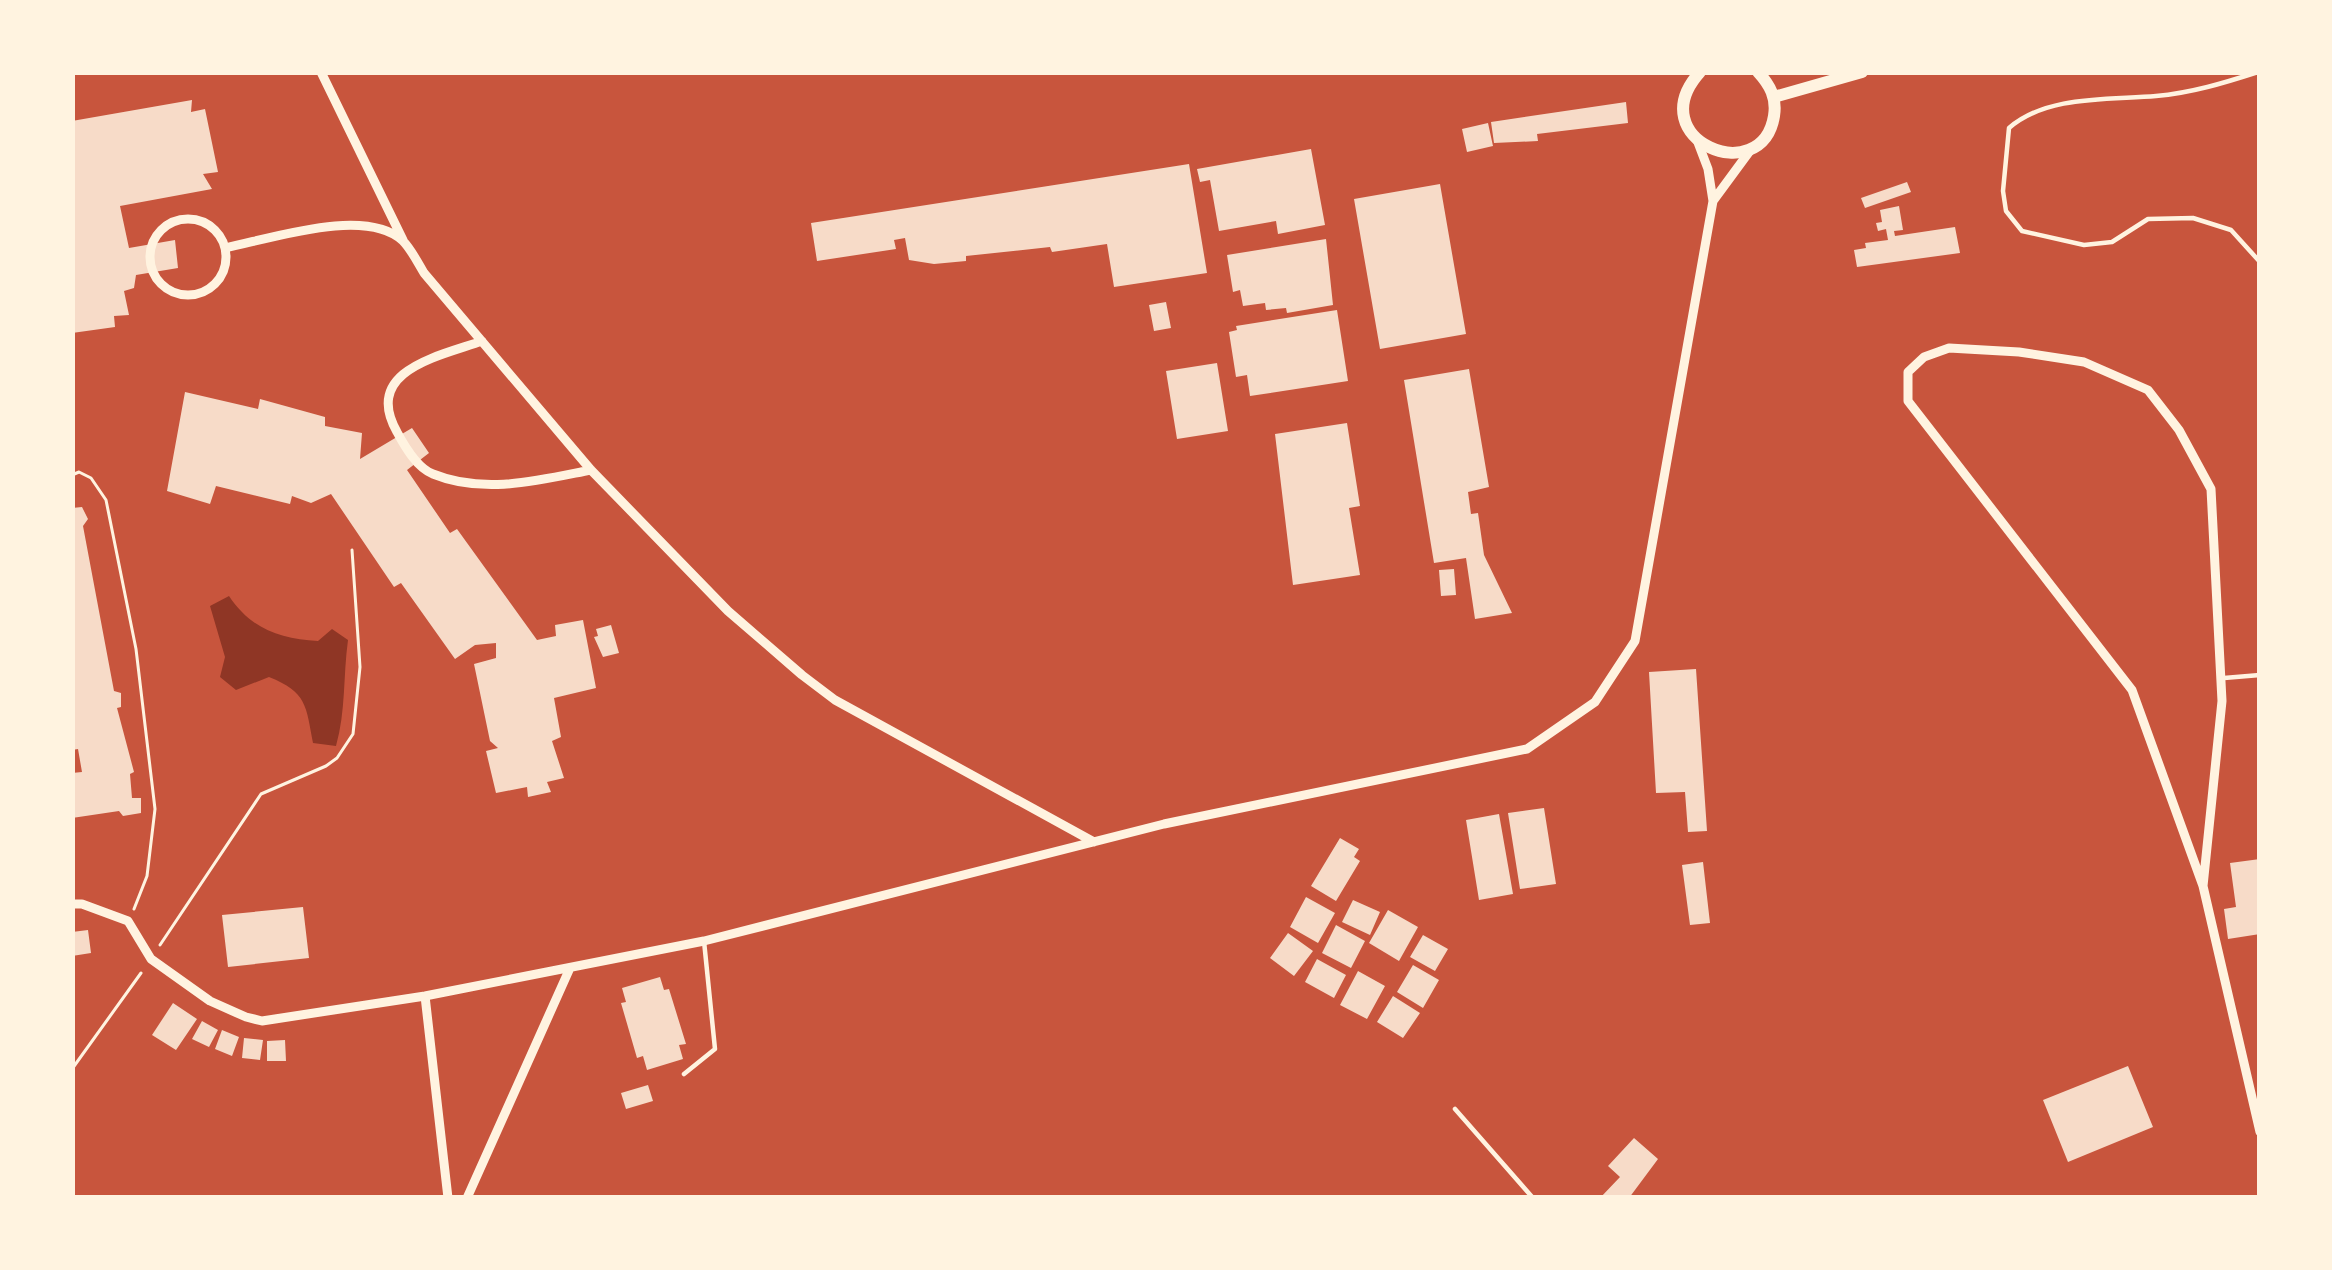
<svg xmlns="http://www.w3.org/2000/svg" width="2332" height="1270" viewBox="0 0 2332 1270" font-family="Poppins,sans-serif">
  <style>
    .water { fill: #8f3625 }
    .building { fill: #f7dbc8 }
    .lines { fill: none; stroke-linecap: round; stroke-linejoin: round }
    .path { stroke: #fff3e0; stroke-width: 3 }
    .service { stroke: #fff3e0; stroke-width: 4.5 }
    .minor { stroke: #fff3e0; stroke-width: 9 }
    .tertiary { stroke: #fff3e0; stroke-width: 12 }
  </style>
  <rect width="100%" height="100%" fill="#c8553d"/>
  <path class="water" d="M229,596C251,629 280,639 318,641L332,629L348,640C343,676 346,711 336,746L313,743C306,706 307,692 269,677L236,690L220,677L225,657L210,606Z"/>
  <path class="building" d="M192,100L191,112L205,109L218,172L203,174L212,189L120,206L129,248L175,240L178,268L136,275L134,288L124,291L129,315L114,316L115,327L72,333V121Z
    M1626,102L1628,123L1537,134L1538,141L1494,143L1491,122Z
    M1488,123L1493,146L1467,152L1462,129Z
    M1311,149L1325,225L1278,234L1276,221L1219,231L1210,180L1200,182L1197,169Z
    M1189,164L1207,273L1114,287L1107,244L1052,252L1050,247L966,256V261L934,264L909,260L905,238L894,240L896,249L817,261L811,223Z
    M1907,182L1911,192L1865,208L1861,198Z
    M1440,184L1466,334L1380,349L1354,199Z
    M1899,206L1903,230L1894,231L1895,236L1955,227L1960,253L1857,267L1854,250L1866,248L1865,243L1888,240L1886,229L1878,231L1876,223L1882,222L1880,210Z
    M1326,239L1333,305L1287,313L1286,308L1266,310L1265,303L1243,306L1240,290L1233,292L1227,255Z
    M1166,302L1171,328L1154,331L1149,305Z
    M1337,310L1348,381L1250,396L1247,375L1236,377L1229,332L1237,330L1236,326Z
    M1217,363L1228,431L1177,439L1166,371Z
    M1469,369L1489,487L1468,492L1471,514L1478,513L1484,555L1512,613L1475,619L1466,558L1434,563L1404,380Z
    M185,392L258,409L260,399L325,417V426L362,433L360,459L412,428L429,453L407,470L450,533L457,529L537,640L556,636L555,625L583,620L596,688L554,698L561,737L552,741L564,778L547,782L551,792L528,797L527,787L496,793L486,751L498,748L490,741L474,664L496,658V643L475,645L455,659L401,583L394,587L331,494L311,503L292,496L290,504L216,486L210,504L167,491Z
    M1347,423L1360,506L1349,508L1360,575L1293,585L1275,434Z
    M82,507L88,519L83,526L114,691L121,693V707L117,708L134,772L130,774L132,798H141V813L123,816L119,811L72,818V773L82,772L78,749L72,750V508Z
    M1454,569L1456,595L1441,596L1439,570Z
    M611,625L619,653L603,657L594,637L598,636L596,629Z
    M1696,669L1707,831L1688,832L1685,792L1656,793L1649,672Z
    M1544,808L1556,884L1520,889L1508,813Z
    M1499,814L1513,894L1479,900L1466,820Z
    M1340,838L1359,849L1354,857L1360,861L1336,901L1311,886Z
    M2260,859V934L2228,939L2224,909L2236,907L2230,863Z
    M1703,862L1710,923L1690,925L1682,865Z
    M1306,897L1335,913L1318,943L1290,927Z
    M1353,900L1380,912L1370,935L1342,922Z
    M303,907L309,958L228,967L222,915Z
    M1388,910L1418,927L1399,961L1369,943Z
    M1336,925L1365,941L1351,968L1322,953Z
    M88,930L91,953L72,956V932Z
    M1288,933L1313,951L1294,976L1270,958Z
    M1423,935L1448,949L1435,971L1410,957Z
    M1317,959L1346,975L1334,998L1305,982Z
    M1413,965L1439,980L1423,1008L1397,992Z
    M1358,971L1385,986L1367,1019L1340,1005Z
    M660,977L664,990L669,989L686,1044L679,1045L683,1059L647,1070L643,1056L637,1058L621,1003L626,1002L622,988Z
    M1393,996L1420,1013L1403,1038L1377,1022Z
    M173,1003L197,1019L176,1050L152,1035Z
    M202,1021L218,1030L209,1047L192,1039Z
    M222,1030L239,1037L232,1056L215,1049Z
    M244,1038L263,1040L260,1060L242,1058Z
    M285,1040L286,1061H267V1041Z
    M2128,1066L2153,1127L2068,1162L2043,1100Z
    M648,1085L653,1101L626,1109L621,1093Z
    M1634,1138L1658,1159L1629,1198H1600L1620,1177L1608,1166Z"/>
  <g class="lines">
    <path class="path" d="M72,475L79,472L91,478L106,500L136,649L155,809L147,876L134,909
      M160,945L261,794L326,766L337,758L353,734L360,667L352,550
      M72,1069L141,973"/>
    <path class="service" d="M2258,72C2224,83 2191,93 2156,96C2108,100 2047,95 2009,128L2003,191L2006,211L2022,231L2084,245L2112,242L2148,219L2193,218L2231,230L2260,262
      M2224,678L2260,675
      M684,1074L715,1049L704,941
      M1455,1109L1533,1198"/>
    <path class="minor" d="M321,72L403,240
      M1713,201L1752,148
      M150 257a38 38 0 1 1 76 0a38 38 0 1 1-76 0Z
      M225,248C270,239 366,206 403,241C411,249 418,263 424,273L591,470L728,611L802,675L835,700L1094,842
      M482,341C440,356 362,370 397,432C405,447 417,468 433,474C484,495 540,480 591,470
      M2203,886L2222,701L2211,489L2179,430L2148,390L2084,362L2019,352L1949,348L1924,357L1908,372V401L2132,690L2203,886L2260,1132
      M72,904H82L128,921L151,959L210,1001L246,1017L262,1021L425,996L704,941L1164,824L1527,749L1595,702L1635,641L1713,201L1708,169L1697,140
      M425,996L448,1198
      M467,1198L570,968"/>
    <path class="tertiary" d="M1700,72C1639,140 1762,190 1774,116C1777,98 1770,85 1758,72
      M1774,97L1862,72"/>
  </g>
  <rect width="2332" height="1270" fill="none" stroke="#fff3e0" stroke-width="150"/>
</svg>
